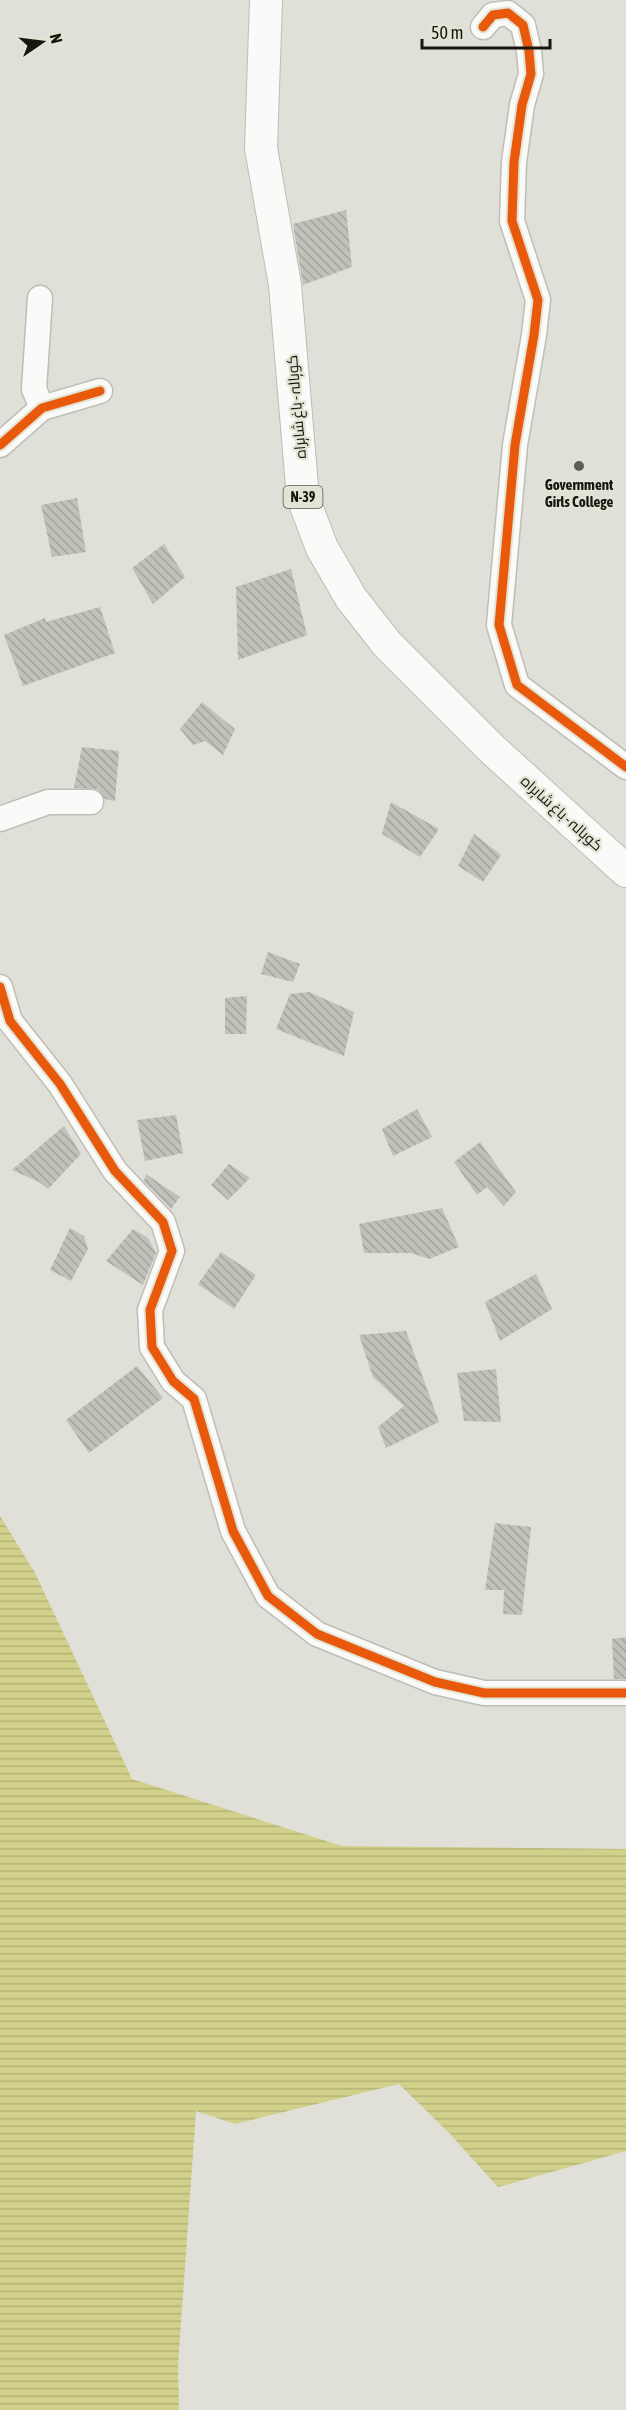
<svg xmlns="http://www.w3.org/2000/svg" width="626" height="2410" viewBox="0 0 626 2410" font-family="'Asap Condensed',Cairo,sans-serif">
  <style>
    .water { fill: url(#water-rules) }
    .building { fill: url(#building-back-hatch) }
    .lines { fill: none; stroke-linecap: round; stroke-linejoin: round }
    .minor-casing { stroke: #bebeb8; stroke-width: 27 }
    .major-casing { stroke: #bebeb8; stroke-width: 34 }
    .minor { stroke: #fafaf9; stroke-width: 24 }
    .major { stroke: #fafaf9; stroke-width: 32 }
    .cycleway-casing { stroke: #e3e4d4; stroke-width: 13 }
    .cycleway { stroke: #e8590c; stroke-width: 9 }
    .poi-dot { fill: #5d5d57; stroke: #e3e4d4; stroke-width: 2 }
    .labels { text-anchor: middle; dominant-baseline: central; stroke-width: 4.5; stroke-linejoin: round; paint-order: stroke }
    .shield { fill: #e3e4d4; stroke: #54544c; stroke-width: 1.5 }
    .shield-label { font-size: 14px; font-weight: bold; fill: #171712 }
    .street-label { font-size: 15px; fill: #171712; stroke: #e3e4d4 }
    .poi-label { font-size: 15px; font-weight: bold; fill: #171712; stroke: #e3e4d4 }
  </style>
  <defs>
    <pattern id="water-rules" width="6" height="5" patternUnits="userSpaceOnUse" patternTransform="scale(1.5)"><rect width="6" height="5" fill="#d1d18c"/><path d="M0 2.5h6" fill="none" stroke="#b3b378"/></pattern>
    <pattern id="building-back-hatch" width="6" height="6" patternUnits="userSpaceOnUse" patternTransform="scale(1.5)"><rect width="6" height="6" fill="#c1c1ba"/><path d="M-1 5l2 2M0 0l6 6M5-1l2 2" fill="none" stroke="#a5a59f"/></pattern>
  </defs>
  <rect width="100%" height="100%" fill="#e0e0d8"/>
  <path class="water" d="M0,1516L35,1573L132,1779L342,1846L626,1849V2151L498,2187L450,2134L399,2084L235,2124L196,2111L178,2366L179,2410H0Z"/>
  <path class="building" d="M346,210L352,267L303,285L293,224Z
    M77,498L86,552L52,557L41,505Z
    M164,544L185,577L153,604L132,568Z
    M291,569L307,635L238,660L236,587Z
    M100,607L115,653L23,686L4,635L45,618L46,622Z
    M202,702L235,729L223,755L205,741L193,745L180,729Z
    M82,747L119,751L115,801L105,799L98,789L74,788Z
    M391,802L439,829L420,857L382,834Z
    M474,834L501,855L483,882L458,866Z
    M268,952L300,964L293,982L261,974Z
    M309,992L354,1012L344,1056L276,1029L290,994Z
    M247,996L246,1034H225V998Z
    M417,1109L432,1137L393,1156L382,1129Z
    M176,1115L183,1153L145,1161L137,1120Z
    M64,1126L81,1154L48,1189L39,1182L12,1170Z
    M480,1142L516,1192L504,1206L487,1187L477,1195L454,1162Z
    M229,1164L250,1178L228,1200L211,1185Z
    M146,1174L180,1197L171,1209L144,1181Z
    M442,1208L459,1247L429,1259L411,1253H364L359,1224Z
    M70,1228L84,1236L88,1249L71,1281L50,1270Z
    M133,1229L148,1238L156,1253L143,1285L106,1261Z
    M221,1252L256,1275L234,1309L198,1284Z
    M536,1274L552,1309L500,1341L485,1302Z
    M406,1331L439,1422L386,1448L378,1427L404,1406L373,1377L359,1335Z
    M137,1366L163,1398L89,1453L66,1420Z
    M496,1369L501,1422L464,1421L457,1373Z
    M495,1523L531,1527L522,1615L503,1614L504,1590H485Z
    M626,1637V1679H614L612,1639Z"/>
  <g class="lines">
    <defs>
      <path id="minor" d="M483,27L493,15L508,13L523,25L529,51L531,74L522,105L514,162L512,221L538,300L534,335L515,445L499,625L517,685L626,767
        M40,298L34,389L42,408
        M0,445L42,408L100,391
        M0,819L48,802H91
        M0,987L10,1021L60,1084L115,1171L163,1222L172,1251L150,1310L152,1347L173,1381L194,1399L233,1531L268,1596L317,1634L435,1682L484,1693H626"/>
      <path id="major" d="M266,0L261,148L285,285L303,498L322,548L351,598L387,644L492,749L626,871"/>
    </defs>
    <use href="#minor" class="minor-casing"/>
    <use href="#major" class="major-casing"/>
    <use href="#minor" class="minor"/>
    <use href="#major" class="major"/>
    <defs>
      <path id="cycleway" d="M483,27L493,15L508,13L523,25L529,51L531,74L522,105L514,162L512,221L538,300L534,335L515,445L499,625L517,685L626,767
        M0,445L42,408L100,391
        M0,987L10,1021L60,1084L115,1171L163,1222L172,1251L150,1310L152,1347L173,1381L194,1399L233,1531L268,1596L317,1634L435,1682L484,1693H626"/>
    </defs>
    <use href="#cycleway" class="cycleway-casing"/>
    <use href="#cycleway" class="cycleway"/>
  </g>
  <circle class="poi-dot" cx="579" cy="466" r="6"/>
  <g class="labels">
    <rect class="shield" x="283.5" y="486" width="39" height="22" rx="4.5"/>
    <g class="shield-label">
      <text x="303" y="497">N-39</text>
    </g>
    <g class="street-label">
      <text transform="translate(296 407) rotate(-95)">کوہالہ - باغ شاہراہ</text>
      <text transform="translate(562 813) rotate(42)">کوہالہ - باغ شاہراہ</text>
    </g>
    <g class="poi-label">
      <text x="579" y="484">Government<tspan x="579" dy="17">Girls College</tspan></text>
    </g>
  </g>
  <g transform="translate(42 42) rotate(76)" stroke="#e3e4d4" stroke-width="4.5" paint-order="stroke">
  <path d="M0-4.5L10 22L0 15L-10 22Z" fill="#171712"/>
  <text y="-9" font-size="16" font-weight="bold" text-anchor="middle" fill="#171712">N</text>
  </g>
  <path d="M422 39v9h128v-9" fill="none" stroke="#171712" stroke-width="3"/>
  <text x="431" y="39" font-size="18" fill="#171712" stroke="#e3e4d4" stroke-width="4.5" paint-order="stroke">50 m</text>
</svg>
